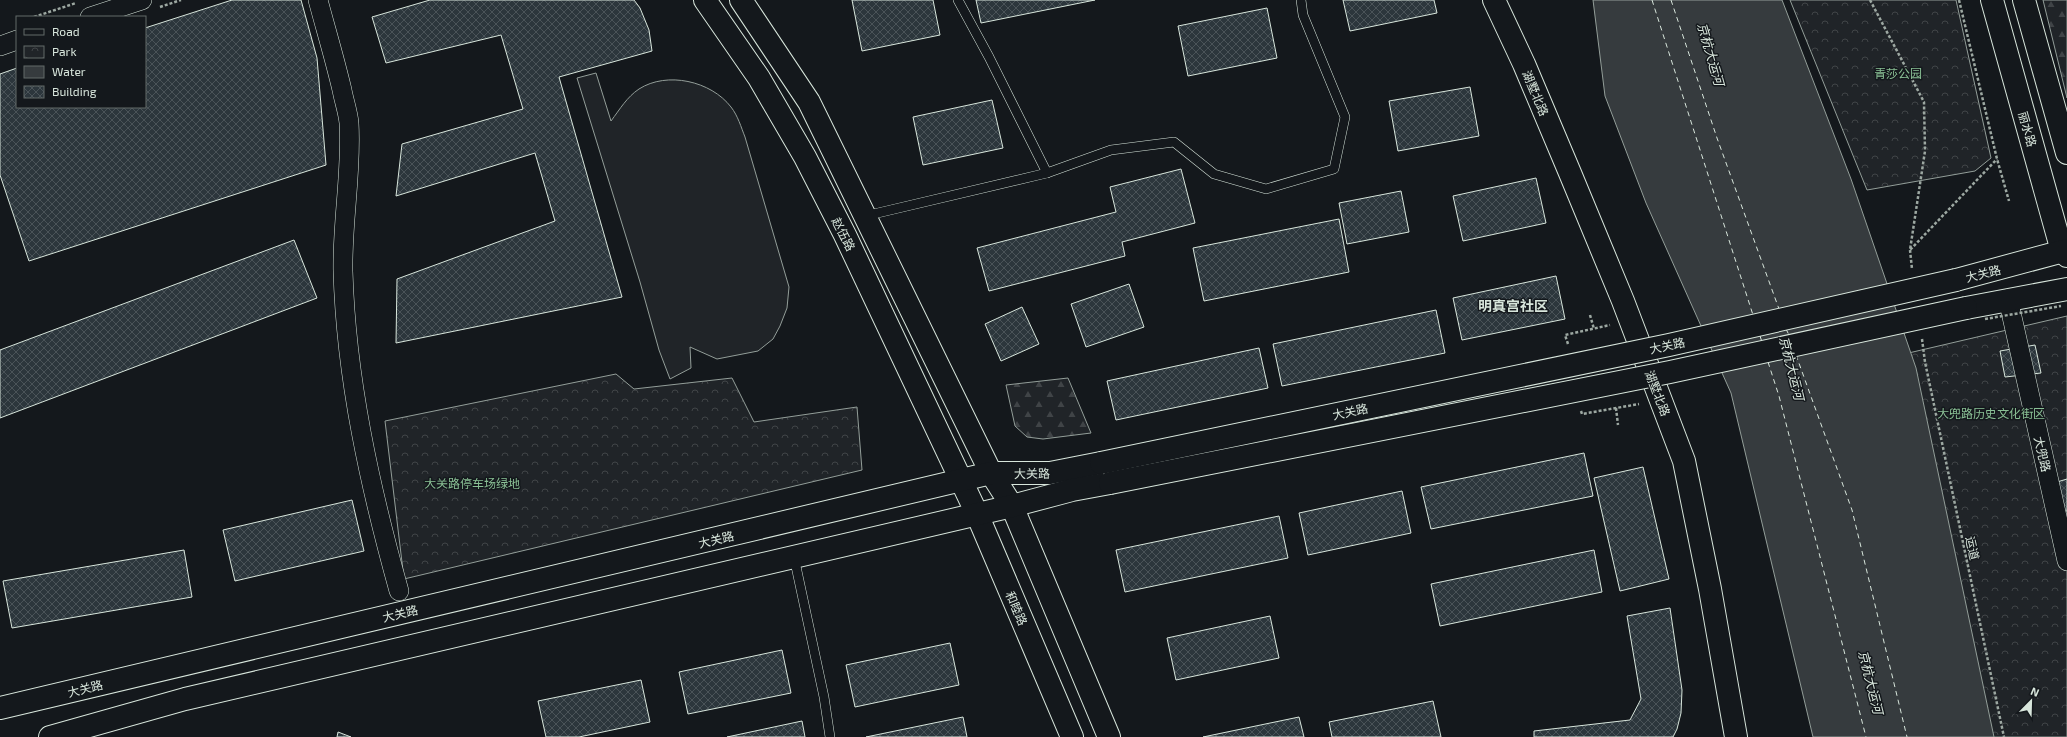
<svg xmlns="http://www.w3.org/2000/svg" width="2067" height="737" viewBox="0 0 2067 737" font-family="'Exo 2','Noto Sans SC',sans-serif">
<defs>
<pattern id="forest-firs" width="22" height="20" patternUnits="userSpaceOnUse"><rect width="22" height="20" fill="#202428"/><path d="M5 1l3.5 6h-7zM16 11l3.5 6h-7z" fill="#404447"/></pattern>
<pattern id="park-crowns" width="20" height="18" patternUnits="userSpaceOnUse"><rect width="20" height="18" fill="#202428"/><path d="M2 6a3 3 0 1 1 6 0M12 15a3 3 0 1 1 6 0" fill="none" stroke="#404447"/></pattern>
<pattern id="building-cross-hatch" width="8" height="8" patternUnits="userSpaceOnUse"><rect width="8" height="8" fill="#2c363c"/><path d="M0 0l8 8M0 8l8-8" fill="none" stroke="#4a5358"/></pattern>
</defs>
<rect width="100%" height="100%" fill="#14181c"/>
<g fill="url(#forest-firs)" stroke="#939e99">
<path d="M 2043,0 L 2067,0 L 2067,98 Z"/>
<path d="M 1068,378 L 1091,433 L 1043,439 L 1027,437 L 1015,426 L 1006,385 Z"/>
</g>
<g fill="url(#park-crowns)" stroke="#939e99">
<path d="M 1790,0 L 1956,0 L 1991,158 L 1975,171 L 1867,190 Z"/>
<path d="M 2067,316 L 2067,737 L 1983,737 L 1900,355 Z"/>
<path d="M 616,374 L 634,389 L 732,378 L 754,422 L 857,407 L 862,470 L 404,579 L 385,421 Z"/>
</g>
<path fill="#202428" stroke="#939e99" d="M 596,73 L 611,121 C 620,109 627,97 639,89 C 667,71 711,81 731,107 C 738,116 741,127 745,137 L 789,287 L 787,308 L 780,326 L 773,339 L 758,351 L 717,359 L 690,347 L 691,368 L 670,379 L 659,350 L 640,282 L 577,78 Z"/>
<path fill="#363b3e" stroke="#939e99" d="M 1593,0 L 1782,0 L 1851,179 L 1916,368 L 1994,737 L 1813,737 L 1731,393 L 1646,203 L 1605,96 Z"/>
<g fill="none" stroke-linecap="round" stroke-linejoin="round">
<g stroke="#d8e6dc" stroke-width="1" stroke-dasharray="5 4" stroke-linecap="butt">
<path d="M 1652,0 L 1753,315"/>
<path d="M 1671,0 L 1717,138 L 1779,309"/>
<path d="M 1786,329 L 1789,335"/>
<path d="M 1760,336 L 1762,342"/>
<path d="M 1796,355 L 1852,510 L 1907,737"/>
<path d="M 1768,362 L 1779,396 L 1866,737"/>
</g>
</g>
<g fill="url(#building-cross-hatch)" stroke="#d8e6dc">
<path d="M 232,0 L 301,0 L 317,58 L 326,165 L 29,261 L 0,175 L 0,74 L 17,68 L 17,107 L 145,107 L 145,28 Z"/>
<path d="M 430,0 L 634,0 L 640,8 L 649,30 L 652,51 L 559,77 L 622,297 L 396,343 L 397,279 L 555,221 L 535,153 L 396,196 L 402,144 L 523,109 L 501,35 L 386,63 L 372,17 Z"/>
<path d="M 852,0 L 933,0 L 940,35 L 862,51 Z"/>
<path d="M 976,0 L 1095,0 L 981,23 Z"/>
<path d="M 1343,0 L 1434,0 L 1437,13 L 1350,31 Z"/>
<path d="M 1267,8 L 1277,58 L 1188,76 L 1178,26 Z"/>
<path d="M 1470,87 L 1479,136 L 1398,151 L 1389,101 Z"/>
<path d="M 992,100 L 1003,148 L 923,165 L 913,117 Z"/>
<path d="M 1181,169 L 1195,223 L 1122,242 L 1125,256 L 989,291 L 977,248 L 1116,212 L 1110,187 Z"/>
<path d="M 1536,178 L 1546,223 L 1463,241 L 1453,196 Z"/>
<path d="M 1401,191 L 1409,232 L 1347,244 L 1339,203 Z"/>
<path d="M 1339,219 L 1349,272 L 1204,301 L 1193,248 Z"/>
<path d="M 294,240 L 317,298 L 0,418 L 0,350 Z"/>
<path d="M 1556,276 L 1565,319 L 1462,340 L 1453,298 Z"/>
<path d="M 1129,284 L 1144,327 L 1086,347 L 1071,304 Z"/>
<path d="M 1022,307 L 1039,344 L 1001,361 L 985,324 Z"/>
<path d="M 1436,310 L 1445,353 L 1282,386 L 1273,344 Z"/>
<path d="M 2035,345 L 2041,373 L 2005,377 L 2000,351 Z"/>
<path d="M 1259,348 L 1268,388 L 1116,420 L 1107,381 Z"/>
<path d="M 1584,453 L 1593,496 L 1431,529 L 1421,487 Z"/>
<path d="M 1643,467 L 1669,579 L 1620,591 L 1594,478 Z"/>
<path d="M 2067,479 L 2067,511 L 2063,511 L 2057,482 Z"/>
<path d="M 1402,491 L 1411,533 L 1308,555 L 1299,513 Z"/>
<path d="M 352,500 L 364,551 L 235,581 L 223,530 Z"/>
<path d="M 1279,516 L 1288,558 L 1125,592 L 1116,550 Z"/>
<path d="M 184,550 L 192,597 L 12,628 L 3,581 Z"/>
<path d="M 1594,550 L 1602,592 L 1440,626 L 1431,584 Z"/>
<path d="M 1670,608 L 1682,690 L 1681,713 L 1677,729 L 1673,737 L 1534,737 L 1534,731 L 1630,720 L 1641,699 L 1627,616 Z"/>
<path d="M 1270,616 L 1279,658 L 1176,680 L 1167,638 Z"/>
<path d="M 950,643 L 959,685 L 855,707 L 846,665 Z"/>
<path d="M 782,650 L 791,693 L 688,714 L 679,672 Z"/>
<path d="M 641,680 L 650,722 L 579,737 L 546,737 L 538,701 Z"/>
<path d="M 1433,701 L 1441,737 L 1332,737 L 1329,722 Z"/>
<path d="M 963,717 L 967,737 L 866,737 Z"/>
<path d="M 1299,717 L 1304,737 L 1203,737 Z"/>
<path d="M 802,721 L 805,737 L 727,737 Z"/>
<path d="M 338,732 L 351,737 L 337,737 Z"/>
</g>
<g fill="none" stroke-linecap="round" stroke-linejoin="round">
<g stroke="#d8e6dc" stroke-width="10">
<g id="lane">
<path d="M 958,0 L 989,57 L 1047,173"/>
<path d="M 865,216 L 1047,173 L 1111,150 L 1174,142 L 1214,174 L 1266,189 L 1334,169 L 1345,117 L 1303,15 L 1301,0"/>
<path d="M 794,557 L 824,697 L 830,737"/>
</g>
</g>
<g stroke="#d8e6dc" stroke-width="20">
<g id="street">
<path d="M 318,0 C 326,30 335,60 342,90 C 344,101 348,112 349,123 C 352,172 342,221 343,271 C 346,379 370,487 399,591"/>
<path d="M 90,17 L 142,0"/>
<path d="M 0,46 L 17,40"/>
<path d="M 2008,299 L 2067,561"/>
</g>
</g>
<g stroke="#d8e6dc" stroke-width="24">
<g id="secondary">
<path d="M 705,0 L 759,78 L 805,157 L 845,235 L 977,514 L 1072,737"/>
<path d="M 741,0 L 809,102 L 991,473 L 1012,506 L 1109,737"/>
<path d="M 1494,0 L 1524,64 L 1570,173 L 1623,301 L 1684,461 L 1710,589 L 1736,737"/>
<path d="M 1992,0 L 2062,251 L 2067,256"/>
<path d="M 2024,0 L 2067,153"/>
</g>
</g>
<g stroke="#d8e6dc" stroke-width="24">
<g id="primary">
<path d="M 1956,280 L 2067,250"/>
<path d="M 1966,308 L 2067,289"/>
<path d="M 0,708 L 991,473 L 1050,473 L 1101,463"/>
<path d="M 50,737 L 185,699 L 1012,506 L 1072,490 L 1110,483"/>
</g>
</g>
<g stroke="#9da8a2" stroke-width="2.5" stroke-dasharray="3 2" stroke-linecap="butt">
<path d="M 1870,0 L 1924,102 L 1925,151 L 1910,250 L 1997,159"/>
<path d="M 1959,0 L 1997,159 L 2009,201"/>
<path d="M 160,7 L 181,0"/>
<path d="M 34,17 L 76,3"/>
<path d="M 1910,250 L 1912,269"/>
<path d="M 1590,315 L 1594,329"/>
<path d="M 1922,339 L 1925,362 L 2004,737"/>
<path d="M 1568,344 L 1565,335 L 1610,325"/>
<path d="M 1616,408 L 1618,425"/>
<path d="M 1581,411 L 1582,414 L 1639,404"/>
</g>
<use href="#lane" stroke="#14181c" stroke-width="9"/>
<use href="#street" stroke="#14181c" stroke-width="19"/>
<use href="#secondary" stroke="#14181c" stroke-width="22"/>
<use href="#primary" stroke="#14181c" stroke-width="22"/>
<g stroke="#d8e6dc" stroke-width="24" stroke-linecap="butt">
<g id="primary-bridge">
<path d="M 1101,463 L 1669,345 L 1956,280"/>
<path d="M 1110,483 L 1670,372 L 1966,308"/>
</g>
</g>
<path stroke="#9da8a2" stroke-width="2.5" stroke-dasharray="3 2" stroke-linecap="butt" d="M 1985,319 L 2061,306"/>
<use href="#primary-bridge" stroke="#14181c" stroke-width="22"/>
</g>
<g text-anchor="middle" dominant-baseline="central" stroke-width="3" stroke-linejoin="round" paint-order="stroke">
<g font-size="12" fill="#8ac095" stroke="#14181c">
<text x="1898" y="73">青莎公园</text>
<text x="1991" y="413">大兜路历史文化街区</text>
<text x="472" y="483">大关路停车场绿地</text>
</g>
<g font-size="12" fill="#d8e6dc" stroke="#14181c">
<text transform="translate(1536 93) rotate(67)">湖墅北路</text>
<text transform="translate(2028 129) rotate(74)">丽水路</text>
<text transform="translate(844 234) rotate(63)">赵伍路</text>
<text transform="translate(1983 273) rotate(-14)">大关路</text>
<text transform="translate(1667 345) rotate(-12)">大关路</text>
<text transform="translate(1658 393) rotate(69)">湖墅北路</text>
<text transform="translate(1350 411) rotate(-12)">大关路</text>
<text transform="translate(2043 454) rotate(77)">大兜路</text>
<text transform="translate(1032 473) rotate(-1)">大关路</text>
<text transform="translate(716 539) rotate(-13)">大关路</text>
<text transform="translate(1973 548) rotate(78)">运道</text>
<text transform="translate(1017 608) rotate(67)">和睦路</text>
<text transform="translate(400 613) rotate(-13)">大关路</text>
<text transform="translate(85 688) rotate(-14)">大关路</text>
</g>
<g font-size="13" font-style="italic" fill="#d8e6dc" stroke="#14181c">
<text transform="translate(1711 54) rotate(74)">京杭大运河</text>
<text transform="translate(1792 368) rotate(76)">京杭大运河</text>
<text transform="translate(1871 682) rotate(76)">京杭大运河</text>
</g>
<g font-size="14" font-weight="bold" fill="#d8e6dc" stroke="#14181c">
<text x="1513" y="305">明真宫社区</text>
</g>
</g>
<rect x="16" y="16" width="130" height="92" fill="#14181c" stroke="#626a69"/>
<rect x="24" y="29" width="20" height="6" fill="#14181c" stroke="#626a69"/>
<text x="52" y="36" font-size="12" fill="#d8e6dc">Road</text>
<rect x="24" y="46" width="20" height="12" fill="url(#park-crowns)" stroke="#626a69"/>
<text x="52" y="56" font-size="12" fill="#d8e6dc">Park</text>
<rect x="24" y="66" width="20" height="12" fill="#363b3e" stroke="#626a69"/>
<text x="52" y="76" font-size="12" fill="#d8e6dc">Water</text>
<rect x="24" y="86" width="20" height="12" fill="url(#building-cross-hatch)" stroke="#626a69"/>
<text x="52" y="96" font-size="12" fill="#d8e6dc">Building</text>
<g transform="translate(2031 701) rotate(23)" stroke="#14181c" stroke-width="3" paint-order="stroke">
<path d="M0-3L7 15L0 10L-7 15Z" fill="#d8e6dc"/>
<text y="-6" font-size="11" font-weight="bold" text-anchor="middle" fill="#d8e6dc">N</text>
</g>
</svg>
